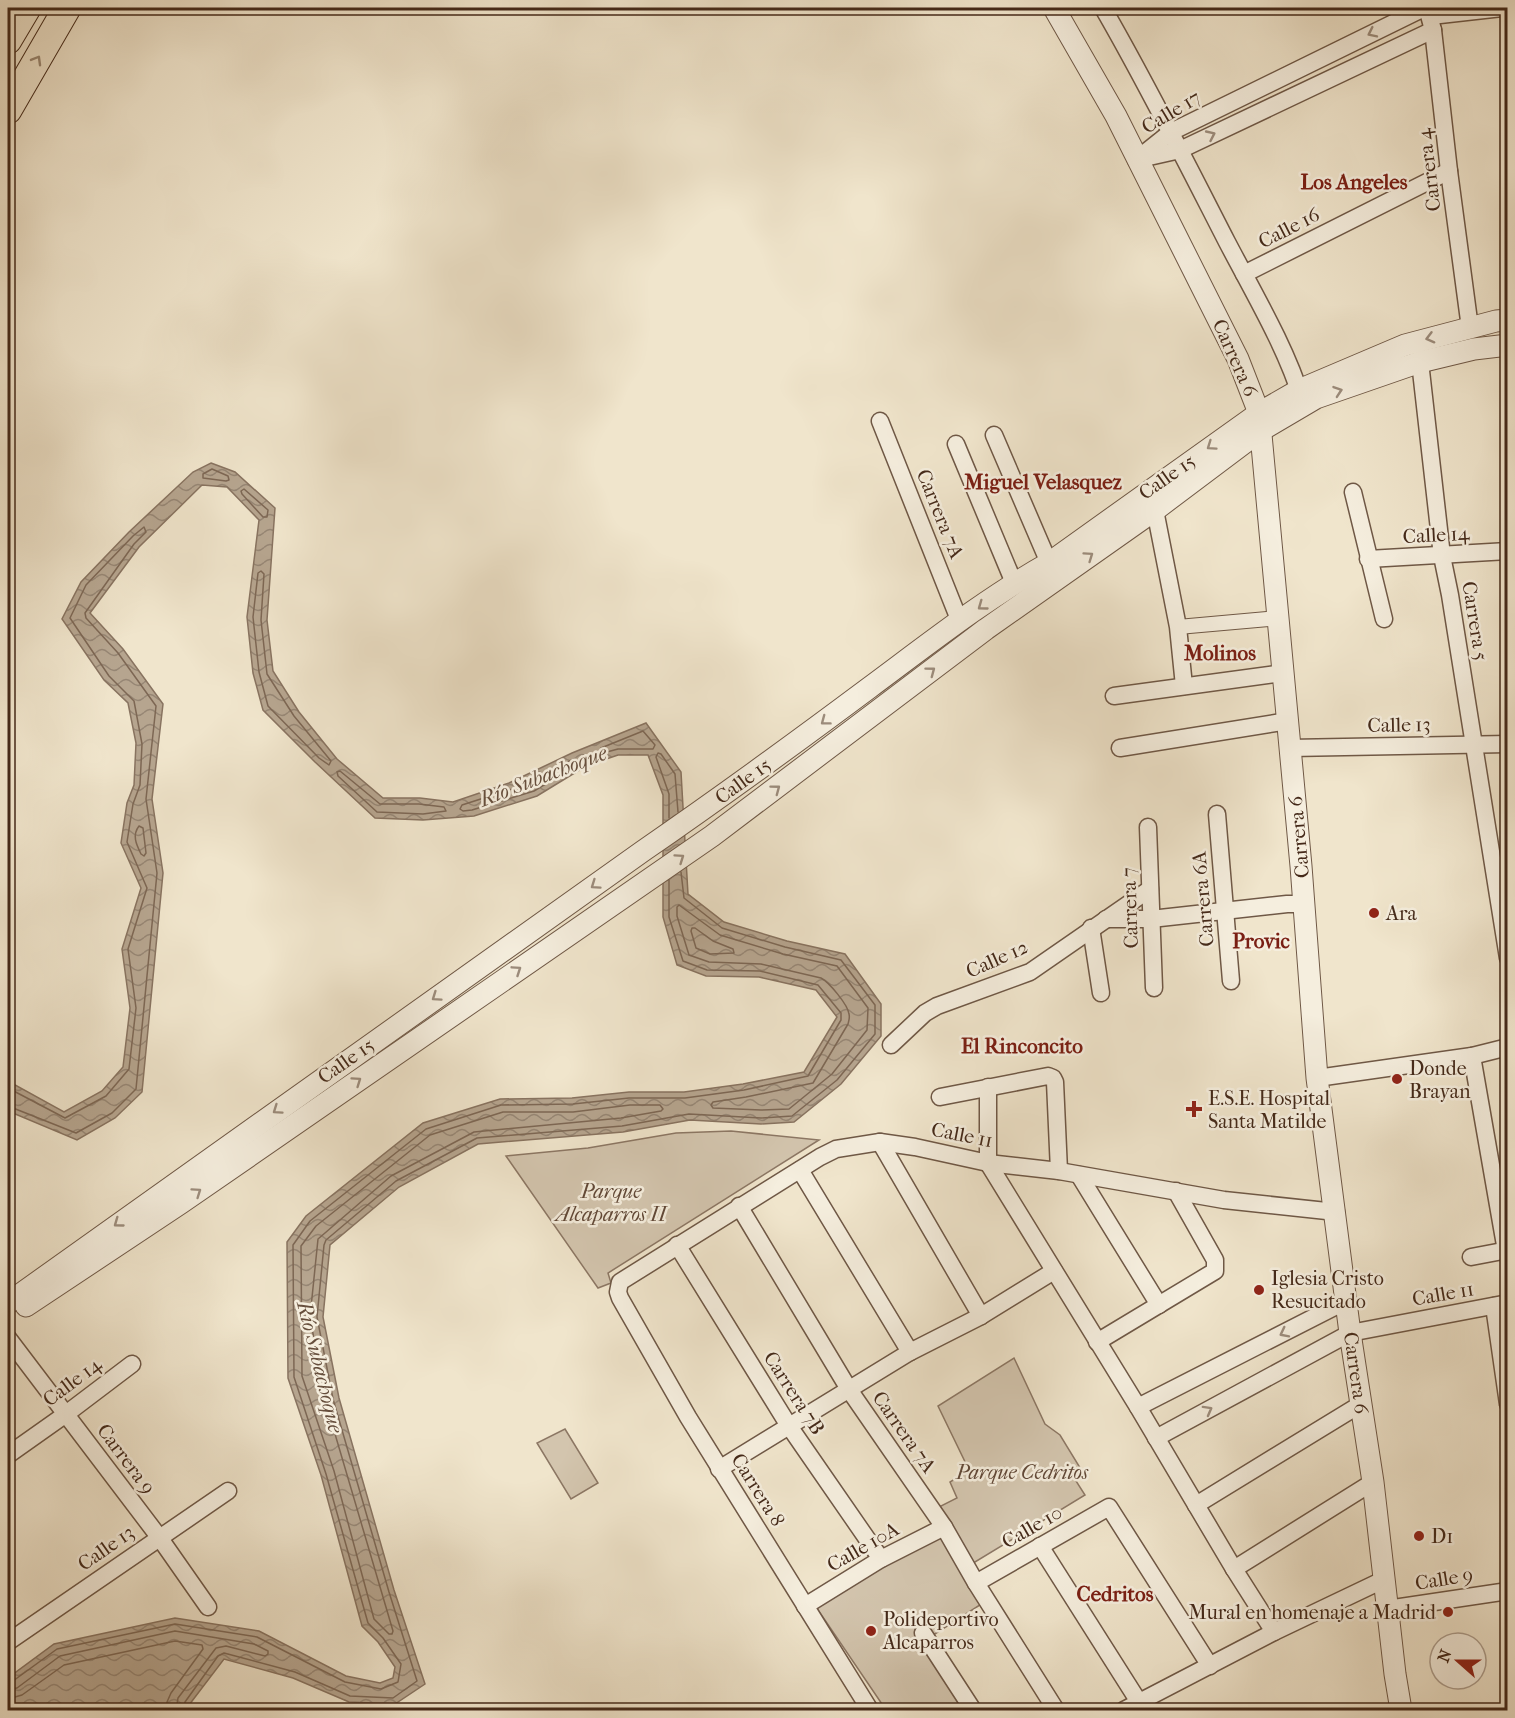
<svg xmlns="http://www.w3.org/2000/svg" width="1515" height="1718" viewBox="0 0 1515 1718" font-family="'IM FELL French Canon',serif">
<defs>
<pattern id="water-waves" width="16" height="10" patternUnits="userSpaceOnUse" patternTransform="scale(1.5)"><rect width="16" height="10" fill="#b6a58f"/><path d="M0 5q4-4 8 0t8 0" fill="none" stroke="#968674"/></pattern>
</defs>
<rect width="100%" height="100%" fill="#f0e5cc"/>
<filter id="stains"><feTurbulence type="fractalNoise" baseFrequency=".00333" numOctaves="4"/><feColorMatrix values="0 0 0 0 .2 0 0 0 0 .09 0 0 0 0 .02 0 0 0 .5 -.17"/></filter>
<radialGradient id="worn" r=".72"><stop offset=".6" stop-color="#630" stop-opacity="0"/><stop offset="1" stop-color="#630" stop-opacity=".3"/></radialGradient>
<g fill="#d3c5ae" stroke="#8c7764" stroke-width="1.5">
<path d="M 731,1131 L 819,1140 L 608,1273 L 611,1283 L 598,1288 L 506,1156 L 588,1148 L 676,1133 Z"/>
<path d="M 1014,1358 L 1045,1424 L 1060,1435 L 1082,1471 L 1076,1481 L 1085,1495 L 975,1562 L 967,1563 L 935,1509 L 957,1498 L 950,1482 L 969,1470 L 938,1406 Z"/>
<path d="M 565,1429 L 598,1483 L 571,1499 L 537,1443 Z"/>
<path d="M 942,1531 L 983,1603 L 927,1639 L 970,1710 L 886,1710 L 814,1604 Z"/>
</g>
<path fill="url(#water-waves)" stroke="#887360" stroke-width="1.5" d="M 211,463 L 235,472 L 275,508 L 267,620 L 273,671 L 299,712 L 337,759 L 383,798 L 420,798 L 453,802 L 509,783 L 572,753 L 646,723 L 681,772 L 688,894 L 724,922 L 787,941 L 845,954 L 881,1004 L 881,1036 L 841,1084 L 794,1122 L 761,1124 L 690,1120 L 623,1132 L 478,1144 L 399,1187 L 330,1245 L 323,1317 L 339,1398 L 394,1590 L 425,1684 L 395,1704 L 349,1702 L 293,1678 L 224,1659 L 189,1705 L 189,1710 L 8,1710 L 8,1678 L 54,1644 L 175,1618 L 259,1631 L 346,1676 L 380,1683 L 393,1678 L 395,1667 L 378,1642 L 362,1626 L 321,1475 L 288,1378 L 287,1242 L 306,1216 L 423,1123 L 500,1099 L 572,1098 L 629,1092 L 684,1092 L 743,1084 L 804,1072 L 837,1017 L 816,990 L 759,977 L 706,976 L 677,965 L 663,917 L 663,795 L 648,755 L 618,755 L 586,766 L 537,796 L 474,816 L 423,820 L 375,818 L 315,762 L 263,710 L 253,673 L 247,617 L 259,520 L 227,487 L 202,485 L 139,547 L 90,613 L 123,649 L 163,704 L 152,799 L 163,873 L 142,1092 L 115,1118 L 77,1140 L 8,1111 L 8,1081 L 64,1112 L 102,1091 L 123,1067 L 130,1008 L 122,949 L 141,888 L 121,843 L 127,803 L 134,785 L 136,743 L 128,703 L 104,680 L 62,619 L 81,582 L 129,532 L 193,472 Z"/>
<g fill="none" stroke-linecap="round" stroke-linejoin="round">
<g stroke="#7d6754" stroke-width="1.5">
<path d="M 212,469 L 228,476 L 229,480 L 226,481 L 203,478 L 203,474 Z"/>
<path d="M 244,489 L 268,510 L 267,517 L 263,517 L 242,494 L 241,491 Z"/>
<path d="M 261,571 L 264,574 L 261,620 L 267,674 L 294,716 L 331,761 L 329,765 L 319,758 L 268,706 L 259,672 L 253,617 L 258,573 Z"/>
<path d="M 643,731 L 655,745 L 653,749 L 618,749 L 603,753 L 600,752 L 601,748 Z"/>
<path d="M 574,759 L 578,761 L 577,765 L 534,791 L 472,810 L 463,811 L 460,809 L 462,805 L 512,789 Z"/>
<path d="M 340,771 L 380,804 L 419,804 L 444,807 L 446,811 L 423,814 L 377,812 L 338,776 L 337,772 Z"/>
<path d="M 669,818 L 669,794 L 656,757 L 658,753 L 661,754 L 675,774 L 678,812"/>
<path d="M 139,826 L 143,828 L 146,853 L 144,856 L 141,854 C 136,844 132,835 139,826 Z"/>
<path d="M 679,905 L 720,935 L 783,954 L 837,966 L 868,1008 L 867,1030 L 832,1074 L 789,1109 L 761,1110 L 713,1108 L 711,1105 L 713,1102 L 746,1097 L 813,1083 L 848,1024 C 849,1020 850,1018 849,1014 C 848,1005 829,982 821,978 L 761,964 L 709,962 L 689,955 L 677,916 L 677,907 Z"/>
<path d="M 692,928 L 695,928 L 713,941 L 733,949 L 734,953 L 710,954 L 696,948 L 691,931 Z"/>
<path d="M 8,1088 L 65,1118 L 106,1096 L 129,1069 L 136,1008 L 128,949 L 147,888 L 127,842 L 133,804 L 140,785 L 142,744 L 134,701 L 109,676 L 70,618 L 86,585 L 133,536 L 144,527 L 146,532 L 134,544 L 85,613 L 86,618 L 118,653 L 156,706 L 146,799 L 157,873 L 136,1089 L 112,1113 L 76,1133 L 8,1106"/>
<path d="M 630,1105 L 660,1105 L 663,1109 L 661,1111 L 621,1118 L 474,1132 L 391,1176 L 318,1239 L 310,1317 L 325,1400 L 393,1631 L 392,1634 L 389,1634 L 374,1619 L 334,1471 L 302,1376 L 301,1246 L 316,1226 L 430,1135 L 503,1112 L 573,1112 Z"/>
<path d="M 8,1682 L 13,1681 L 57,1649 L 175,1624 L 257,1637 L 345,1682 L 381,1689 L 398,1682 L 401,1664 L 383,1638 L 368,1623 L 326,1474 L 294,1377 L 293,1245 L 310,1221 L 426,1129 L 501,1105 L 573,1104 L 629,1098 L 685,1098 L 744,1090 L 808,1076 L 841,1020 L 841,1013 L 818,985 L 760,971 L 707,970 L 683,961 L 669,917 L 669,880"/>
<path d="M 8,1690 L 17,1688 L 60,1656 L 175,1631 L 254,1644 L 268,1651 L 268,1654 L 265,1656 L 226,1646 L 216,1648 L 178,1698 L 176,1710"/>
<path d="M 8,1699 L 22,1695 L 64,1665 L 175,1641 L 202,1645 L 203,1649 L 171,1693 L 167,1702 L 167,1710"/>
<path d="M 183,1710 L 185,1702 L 218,1656 L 224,1653 L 295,1672 L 350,1696 L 393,1698 L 417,1681 L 389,1592 L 333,1399 L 317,1317 L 324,1245 L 326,1240 L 396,1181 L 477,1138 L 622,1126 L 689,1114 L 761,1118 L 792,1116 L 837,1080 L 875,1034 L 875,1005 L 841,960 L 785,947 L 722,928 L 684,898 L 681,872"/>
</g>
<g stroke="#6f5846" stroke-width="16">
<path id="pedestrian" d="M 1178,627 L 1279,618"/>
</g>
<g stroke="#6f5846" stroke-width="19">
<g id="minor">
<path d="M 1103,8 C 1147,84 1187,164 1227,242 C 1252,290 1287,349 1302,400"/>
<path d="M 1427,8 L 1433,30 L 1449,171 L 1470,328"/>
<path d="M 1431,16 L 1502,8"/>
<path d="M 1140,159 L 1180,150 L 1433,30"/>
<path d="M 1136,160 L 1171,132 L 1424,8"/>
<path d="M 1244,274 L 1449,171"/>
<path d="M 1420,362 L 1442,556 L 1450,595 L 1508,958"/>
<path d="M 880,421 L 960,622"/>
<path d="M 994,435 L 1049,563"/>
<path d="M 956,444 L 1014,583"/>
<path d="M 1353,492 L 1384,619"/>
<path d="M 1155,510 L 1178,627 L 1184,686"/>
<path d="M 1368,559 L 1508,551"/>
<path d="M 1114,696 L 1283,673"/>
<path d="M 1120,748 L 1288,721"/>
<path d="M 1290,748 L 1508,744"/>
<path d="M 1217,814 L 1231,981"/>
<path d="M 1148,827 L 1154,988"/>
<path d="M 1106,919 L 1151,919 L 1287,904 L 1305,904"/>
<path d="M 1091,928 L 1101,993"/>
<path d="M 891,1045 L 925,1013 L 937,1006 L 1030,972 L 1150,889"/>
<path d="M 1472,1056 L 1506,1251"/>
<path d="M 1317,1078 L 1472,1056 L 1508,1047"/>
<path d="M 988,1087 L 988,1163 L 1138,1407 L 1234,1569 L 1274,1632"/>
<path d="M 940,1097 L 1048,1076 L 1053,1078 L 1055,1082 L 1059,1171"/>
<path d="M 880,1142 L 981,1316"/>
<path d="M 800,1170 L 910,1352"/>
<path d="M 1079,1175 L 1159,1305"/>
<path d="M 739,1206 L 850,1391 L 944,1527 L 976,1583 L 1056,1710"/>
<path d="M 677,1245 L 789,1426 L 881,1559"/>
<path d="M 1471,1257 L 1508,1250"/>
<path d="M 1494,1306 L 1508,1404"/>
<path d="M 8,1338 L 159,1537 L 208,1607"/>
<path d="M 1097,1342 L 1215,1271 L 1215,1260 L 1176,1191"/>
<path d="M 1138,1407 L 1346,1301"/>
<path d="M 1156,1438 L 1350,1333 L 1508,1303"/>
<path d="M 8,1455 L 66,1414 L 132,1364"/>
<path d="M 719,1469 L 910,1352 L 981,1316 L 1054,1271"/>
<path d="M 1196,1505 L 1361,1404"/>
<path d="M 1040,1546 L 1144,1710"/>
<path d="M 1234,1569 L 1373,1482"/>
<path d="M 976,1583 L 1109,1507 L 1210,1666"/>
<path d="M 805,1606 L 881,1559 L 944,1527"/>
<path d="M 1387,1609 L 1508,1591"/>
<path d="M 923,1633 L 973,1710"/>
<path d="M 8,1642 L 228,1491"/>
<path d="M 870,1710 L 688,1417 L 620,1298 L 618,1292 L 620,1282 L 820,1157 L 836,1149 L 880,1142 L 915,1147 L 988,1163 L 1059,1171 L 1224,1200 L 1336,1212"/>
<path d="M 1124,1710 L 1274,1632 L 1383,1580"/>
</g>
</g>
<g stroke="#6f5846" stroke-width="23">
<g id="tertiary">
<path d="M 1054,8 L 1116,116 L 1238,359 L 1259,413 L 1301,866 L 1317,1078 L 1350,1333 L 1373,1482 L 1395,1674 L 1401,1710"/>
<path d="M 8,1303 L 643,851 C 720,798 794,744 869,688 C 927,645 985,599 1049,563 L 1259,413 L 1299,390 L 1405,345 L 1496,321 L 1508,320"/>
<path d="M 26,1306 L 181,1203 L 712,836 L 986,629 L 1155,510 L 1260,431 L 1316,398 L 1420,362 L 1474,349 L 1508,345"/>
</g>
</g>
<g stroke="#442919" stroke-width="29">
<g id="primary">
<path d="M 8,40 L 27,8"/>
<path d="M 8,110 L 67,8"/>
</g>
</g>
<use href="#pedestrian" stroke="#f5eede" stroke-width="14"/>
<use href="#minor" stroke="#f5eede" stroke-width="16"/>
<use href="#tertiary" stroke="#f5eede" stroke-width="21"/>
<use href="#primary" stroke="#f0e5cc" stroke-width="27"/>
</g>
<defs><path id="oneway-chevron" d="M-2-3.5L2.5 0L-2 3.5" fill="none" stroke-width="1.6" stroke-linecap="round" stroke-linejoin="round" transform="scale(1.5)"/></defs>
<g stroke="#9c8c7c">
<use href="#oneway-chevron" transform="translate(1372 33) rotate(154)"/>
<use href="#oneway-chevron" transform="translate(1211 135) rotate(-25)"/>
<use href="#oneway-chevron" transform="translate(1430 338) rotate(165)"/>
<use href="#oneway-chevron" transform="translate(1338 391) rotate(-19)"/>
<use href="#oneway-chevron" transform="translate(1211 446) rotate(145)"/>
<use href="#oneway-chevron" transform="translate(1089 556) rotate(-35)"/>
<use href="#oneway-chevron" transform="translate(982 606) rotate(144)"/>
<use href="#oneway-chevron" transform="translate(931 671) rotate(-37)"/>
<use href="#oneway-chevron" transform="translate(825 721) rotate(143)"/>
<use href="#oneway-chevron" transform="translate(776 789) rotate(-37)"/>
<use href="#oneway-chevron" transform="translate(680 858) rotate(-35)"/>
<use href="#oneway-chevron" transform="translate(595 885) rotate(145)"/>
<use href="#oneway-chevron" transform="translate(517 970) rotate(-34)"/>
<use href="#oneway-chevron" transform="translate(436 997) rotate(145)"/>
<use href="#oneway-chevron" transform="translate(357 1081) rotate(-35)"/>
<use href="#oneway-chevron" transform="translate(277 1110) rotate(145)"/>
<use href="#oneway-chevron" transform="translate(197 1192) rotate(-35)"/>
<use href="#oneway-chevron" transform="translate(118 1223) rotate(144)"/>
<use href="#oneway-chevron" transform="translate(1284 1333) rotate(153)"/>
<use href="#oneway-chevron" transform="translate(1208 1410) rotate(-29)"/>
</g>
<use stroke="#9a8772" href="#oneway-chevron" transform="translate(37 60) rotate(-60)"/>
<g fill="#8f2418" stroke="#f5eede" stroke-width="2">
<circle cx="1374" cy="913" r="6"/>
<circle cx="1397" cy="1079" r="6"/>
<path d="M1191 1100h6v6h6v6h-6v6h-6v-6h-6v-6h6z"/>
<circle cx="1259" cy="1290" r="6"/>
<circle cx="1419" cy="1536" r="6"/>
<circle cx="1448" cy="1612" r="6"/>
<circle cx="871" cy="1631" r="6"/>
</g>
<g text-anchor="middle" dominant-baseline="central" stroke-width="5" stroke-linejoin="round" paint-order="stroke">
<g font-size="20" fill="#442919" stroke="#f5eede">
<text transform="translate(1171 112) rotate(-31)">Calle 17</text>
<text transform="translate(1429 170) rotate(-97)">Carrera 4</text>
<text transform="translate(1289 228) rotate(-27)">Calle 16</text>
<text transform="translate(1235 358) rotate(66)">Carrera 6</text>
<text transform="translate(1167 477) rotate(-35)">Calle 15</text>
<text transform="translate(940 514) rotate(68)">Carrera 7A</text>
<text transform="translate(1436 535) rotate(-3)">Calle 14</text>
<text transform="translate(1475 621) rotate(81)">Carrera 5</text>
<text transform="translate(1399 725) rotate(-1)">Calle 13</text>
<text transform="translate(743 781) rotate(-36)">Calle 15</text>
<text transform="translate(1299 837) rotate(-95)">Carrera 6</text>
<text transform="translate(1203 899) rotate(-95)">Carrera 6A</text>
<text transform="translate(1130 908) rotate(-92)">Carrera 7</text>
<text transform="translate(997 959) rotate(-24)">Calle 12</text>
<text transform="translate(346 1061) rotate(-35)">Calle 15</text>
<text transform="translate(962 1135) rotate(11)">Calle 11</text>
<text transform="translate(1443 1294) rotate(-10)">Calle 11</text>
<text transform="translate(1356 1373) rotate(82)">Carrera 6</text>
<text transform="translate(72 1382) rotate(-37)">Calle 14</text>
<text transform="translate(794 1393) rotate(57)">Carrera 7B</text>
<text transform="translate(904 1432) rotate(55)">Carrera 7A</text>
<text transform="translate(126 1459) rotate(53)">Carrera 9</text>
<text transform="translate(758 1490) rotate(58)">Carrera 8</text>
<text transform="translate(1032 1527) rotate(-30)">Calle 10</text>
<text transform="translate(863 1547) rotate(-30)">Calle 10A</text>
<text transform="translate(106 1548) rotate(-35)">Calle 13</text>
<text transform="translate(1444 1579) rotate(-9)">Calle 9</text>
</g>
<g font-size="20" fill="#442919" stroke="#f5eede" text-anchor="start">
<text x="1386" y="913">Ara</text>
<text x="1409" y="1068">Donde<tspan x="1409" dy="23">Brayan</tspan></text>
<text x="1208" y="1098">E.S.E. Hospital<tspan x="1208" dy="23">Santa Matilde</tspan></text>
<text x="1271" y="1278">Iglesia Cristo<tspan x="1271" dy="23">Resucitado</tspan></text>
<text x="1431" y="1536">D1</text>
<text x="1436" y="1612" text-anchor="end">Mural en homenaje a Madrid</text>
<text x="883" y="1619">Polideportivo<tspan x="883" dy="23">Alcaparros</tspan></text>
</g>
<g font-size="20" font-style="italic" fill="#614837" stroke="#f5eede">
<text x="611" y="1191">Parque<tspan x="611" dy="23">Alcaparros II</tspan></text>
<text x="1022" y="1472">Parque Cedritos</text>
</g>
<g font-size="21" font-weight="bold" fill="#7a1f14" stroke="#f5eede">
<text x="1354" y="182">Los Angeles</text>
<text x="1043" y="482">Miguel Velasquez</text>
<text x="1220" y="653">Molinos</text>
<text x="1261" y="941">Provic</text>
<text x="1022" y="1046">El Rinconcito</text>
<text x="1115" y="1594">Cedritos</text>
</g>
<g font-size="21" font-style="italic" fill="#664e3c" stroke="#f5eede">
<text transform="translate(543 776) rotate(-21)">Río Subachoque</text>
<text transform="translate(320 1367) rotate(76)">Río Subachoque</text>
</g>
</g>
<rect width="1515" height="1718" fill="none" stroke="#f0e5cc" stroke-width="30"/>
<rect x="9" y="9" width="1497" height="1700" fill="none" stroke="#442919" stroke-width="3"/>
<rect x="15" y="15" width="1485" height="1688" fill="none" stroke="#442919" stroke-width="1.5"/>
<g transform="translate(1458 1661) rotate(291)"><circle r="28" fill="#f5eede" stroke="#ae9f8f" stroke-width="1.5"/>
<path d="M0-4.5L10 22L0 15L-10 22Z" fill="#8f2418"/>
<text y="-9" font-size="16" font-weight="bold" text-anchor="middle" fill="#442919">N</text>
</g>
<rect width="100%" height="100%" filter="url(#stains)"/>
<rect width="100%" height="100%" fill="url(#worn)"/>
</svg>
